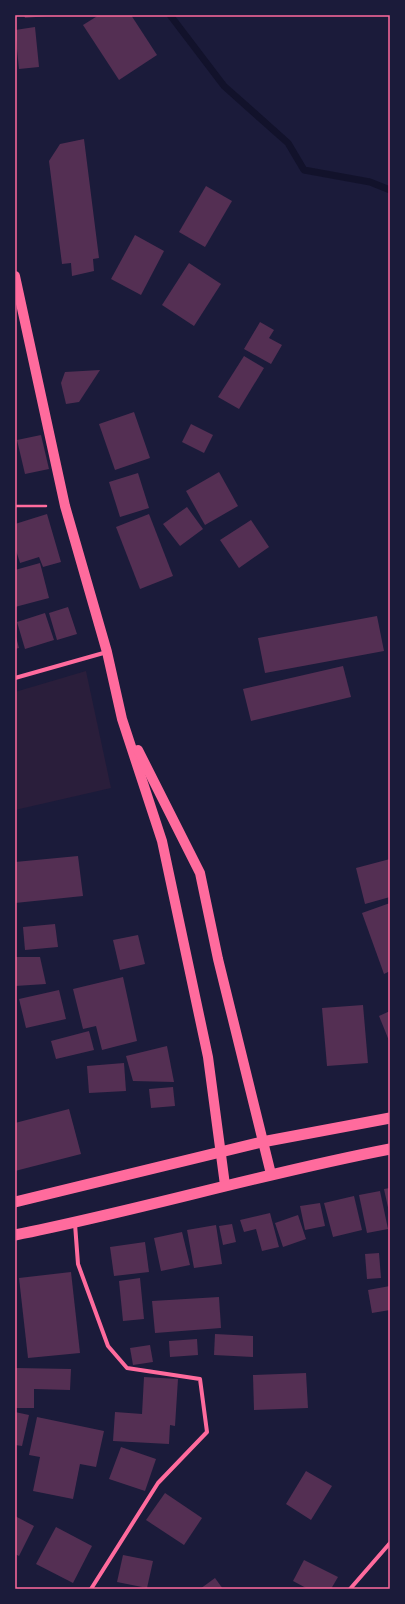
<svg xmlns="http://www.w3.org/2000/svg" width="405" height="1604" viewBox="0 0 405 1604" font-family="'Fira Sans Condensed',sans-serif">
<rect width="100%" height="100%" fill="#1b1b3a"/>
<path fill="#2a1e3b" d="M 86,671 L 111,788 L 15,810 L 15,692 Z"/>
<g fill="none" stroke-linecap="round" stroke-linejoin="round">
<path stroke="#12122b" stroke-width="7" d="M 170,15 L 224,86 L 288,143 L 304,170 L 370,182 L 390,190"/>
</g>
<g fill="#542f53">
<path d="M 24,15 L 47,15 L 47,16 L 25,18 Z"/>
<path d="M 99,15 L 131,15 L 157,55 L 119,80 L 83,25 Z"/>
<path d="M 35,27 L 39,67 L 19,69 L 15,30 Z"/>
<path d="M 84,139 L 99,258 L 93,259 L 94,271 L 72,276 L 71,263 L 62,264 L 49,161 L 60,144 Z"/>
<path d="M 206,186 L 232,201 L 205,247 L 179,232 Z"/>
<path d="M 135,235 L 164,251 L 141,295 L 111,279 Z"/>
<path d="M 189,263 L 221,284 L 194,326 L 162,305 Z"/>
<path d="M 260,322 L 274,330 L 269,338 L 282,345 L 271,364 L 244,349 Z"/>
<path d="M 244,356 L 264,368 L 239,409 L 218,397 Z"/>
<path d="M 100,370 L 79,402 L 66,404 L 61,383 L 65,372 Z"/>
<path d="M 134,412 L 150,458 L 115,470 L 99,424 Z"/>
<path d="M 191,424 L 213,435 L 204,453 L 182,442 Z"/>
<path d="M 41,435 L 49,469 L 25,474 L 17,440 Z"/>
<path d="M 219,472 L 238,506 L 205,525 L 186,491 Z"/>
<path d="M 138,473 L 149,508 L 120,517 L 109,482 Z"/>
<path d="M 187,507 L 203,529 L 180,546 L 163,524 Z"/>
<path d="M 47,514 L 61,562 L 43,567 L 39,557 L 20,563 L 15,547 L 15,524 Z"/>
<path d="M 149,514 L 173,576 L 140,589 L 116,527 Z"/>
<path d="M 251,520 L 269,547 L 239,568 L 220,540 Z"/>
<path d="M 40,563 L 49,598 L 15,607 L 15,570 Z"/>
<path d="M 68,607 L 77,634 L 57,640 L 49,613 Z"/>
<path d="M 45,613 L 54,640 L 25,649 L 17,622 Z"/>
<path d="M 377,616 L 384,651 L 265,673 L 258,638 Z"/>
<path d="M 15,633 L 19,648 L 15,649 Z"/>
<path d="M 343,666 L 351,697 L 251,721 L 243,689 Z"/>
<path d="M 78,856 L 83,896 L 15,903 L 15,862 Z"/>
<path d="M 390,859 L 390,897 L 365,904 L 356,868 Z"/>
<path d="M 390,903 L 390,971 L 384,974 L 362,913 Z"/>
<path d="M 55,924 L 58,947 L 25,950 L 23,927 Z"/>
<path d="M 138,935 L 145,964 L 120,970 L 113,940 Z"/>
<path d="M 15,957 L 40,957 L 46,984 L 15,986 Z"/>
<path d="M 123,977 L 137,1041 L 102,1050 L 96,1026 L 83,1029 L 73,989 Z"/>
<path d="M 59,990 L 66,1019 L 26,1028 L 19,999 Z"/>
<path d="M 363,1005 L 368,1063 L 327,1066 L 322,1008 Z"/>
<path d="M 390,1011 L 390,1043 L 379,1016 Z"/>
<path d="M 89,1031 L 94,1050 L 56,1059 L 51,1041 Z"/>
<path d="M 167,1046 L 174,1082 L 133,1081 L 126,1056 Z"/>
<path d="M 124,1063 L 126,1091 L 89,1093 L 87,1066 Z"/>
<path d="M 173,1087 L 175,1106 L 151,1108 L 149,1089 Z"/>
<path d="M 69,1109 L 81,1154 L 15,1171 L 15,1123 Z"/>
<path d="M 390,1188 L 390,1212 L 389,1212 L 384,1189 Z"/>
<path d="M 380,1191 L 388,1229 L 367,1233 L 359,1195 Z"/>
<path d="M 354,1196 L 362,1230 L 333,1237 L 324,1203 Z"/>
<path d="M 320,1203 L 325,1226 L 305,1230 L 300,1206 Z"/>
<path d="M 270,1213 L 279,1247 L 262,1251 L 256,1229 L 244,1232 L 240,1220 Z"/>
<path d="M 298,1215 L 306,1239 L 283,1247 L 275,1223 Z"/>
<path d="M 232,1224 L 236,1242 L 223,1245 L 219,1226 Z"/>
<path d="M 216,1225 L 222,1264 L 194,1268 L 187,1230 Z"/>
<path d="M 182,1232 L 190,1265 L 161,1271 L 154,1238 Z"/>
<path d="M 145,1242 L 149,1272 L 114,1276 L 110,1247 Z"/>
<path d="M 379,1253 L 381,1278 L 367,1279 L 365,1254 Z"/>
<path d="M 71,1272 L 80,1353 L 28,1358 L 19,1278 Z"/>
<path d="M 140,1278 L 144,1319 L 123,1321 L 119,1281 Z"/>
<path d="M 390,1286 L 390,1310 L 372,1313 L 368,1290 Z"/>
<path d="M 219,1297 L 221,1328 L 155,1333 L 152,1301 Z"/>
<path d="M 215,1334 L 253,1336 L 253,1357 L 214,1355 Z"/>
<path d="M 197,1339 L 198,1355 L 170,1357 L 169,1341 Z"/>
<path d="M 150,1345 L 153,1362 L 133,1365 L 130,1348 Z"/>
<path d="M 16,1368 L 71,1369 L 70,1390 L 34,1389 L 34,1408 L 15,1408 Z"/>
<path d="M 306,1373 L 308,1408 L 254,1410 L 253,1375 Z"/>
<path d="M 144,1377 L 178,1379 L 175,1426 L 170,1425 L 169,1444 L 113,1441 L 115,1412 L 142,1414 Z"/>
<path d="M 15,1412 L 29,1415 L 22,1446 L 15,1445 Z"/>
<path d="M 37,1417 L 104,1431 L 96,1467 L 80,1464 L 73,1499 L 33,1491 L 40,1457 L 29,1455 Z"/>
<path d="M 121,1447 L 156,1459 L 145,1491 L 109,1479 Z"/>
<path d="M 306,1471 L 332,1486 L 311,1520 L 286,1504 Z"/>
<path d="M 165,1493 L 202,1518 L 184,1545 L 146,1520 Z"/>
<path d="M 15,1516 L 34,1526 L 19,1556 L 15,1554 Z"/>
<path d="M 56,1527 L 92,1546 L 73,1583 L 36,1564 Z"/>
<path d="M 123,1555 L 153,1561 L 147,1588 L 117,1582 Z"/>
<path d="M 304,1560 L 338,1577 L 331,1589 L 308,1589 L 293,1581 Z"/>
<path d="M 215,1578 L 223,1589 L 200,1589 Z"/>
</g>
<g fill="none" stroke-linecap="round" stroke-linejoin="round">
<path stroke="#ff6b9d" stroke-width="2.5" d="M 15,506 L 46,506"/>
<g stroke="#ff6b9d" stroke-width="4">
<path d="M 15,678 L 107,652"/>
<path d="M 75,1224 L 78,1264 L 108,1346 L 127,1368 L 200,1379 L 207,1432 L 158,1483 L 91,1589"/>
<path d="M 350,1589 L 390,1543"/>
</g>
<g stroke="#ff6b9d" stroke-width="10">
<path d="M 15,276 L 65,506 L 107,652 L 122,719 L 162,841 L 208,1057 L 225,1185"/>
<path d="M 138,750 L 200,873 L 218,959 L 271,1174"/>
</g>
<g stroke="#ff6b9d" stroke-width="11">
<path d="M 15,1202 L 262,1142 L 390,1118"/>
<path d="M 15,1235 C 141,1210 264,1173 390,1149"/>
</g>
</g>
<rect width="405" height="1604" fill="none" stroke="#1b1b3a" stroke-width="32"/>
<rect x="16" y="16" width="373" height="1572" fill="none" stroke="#ff6b9d" stroke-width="1.5"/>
</svg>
